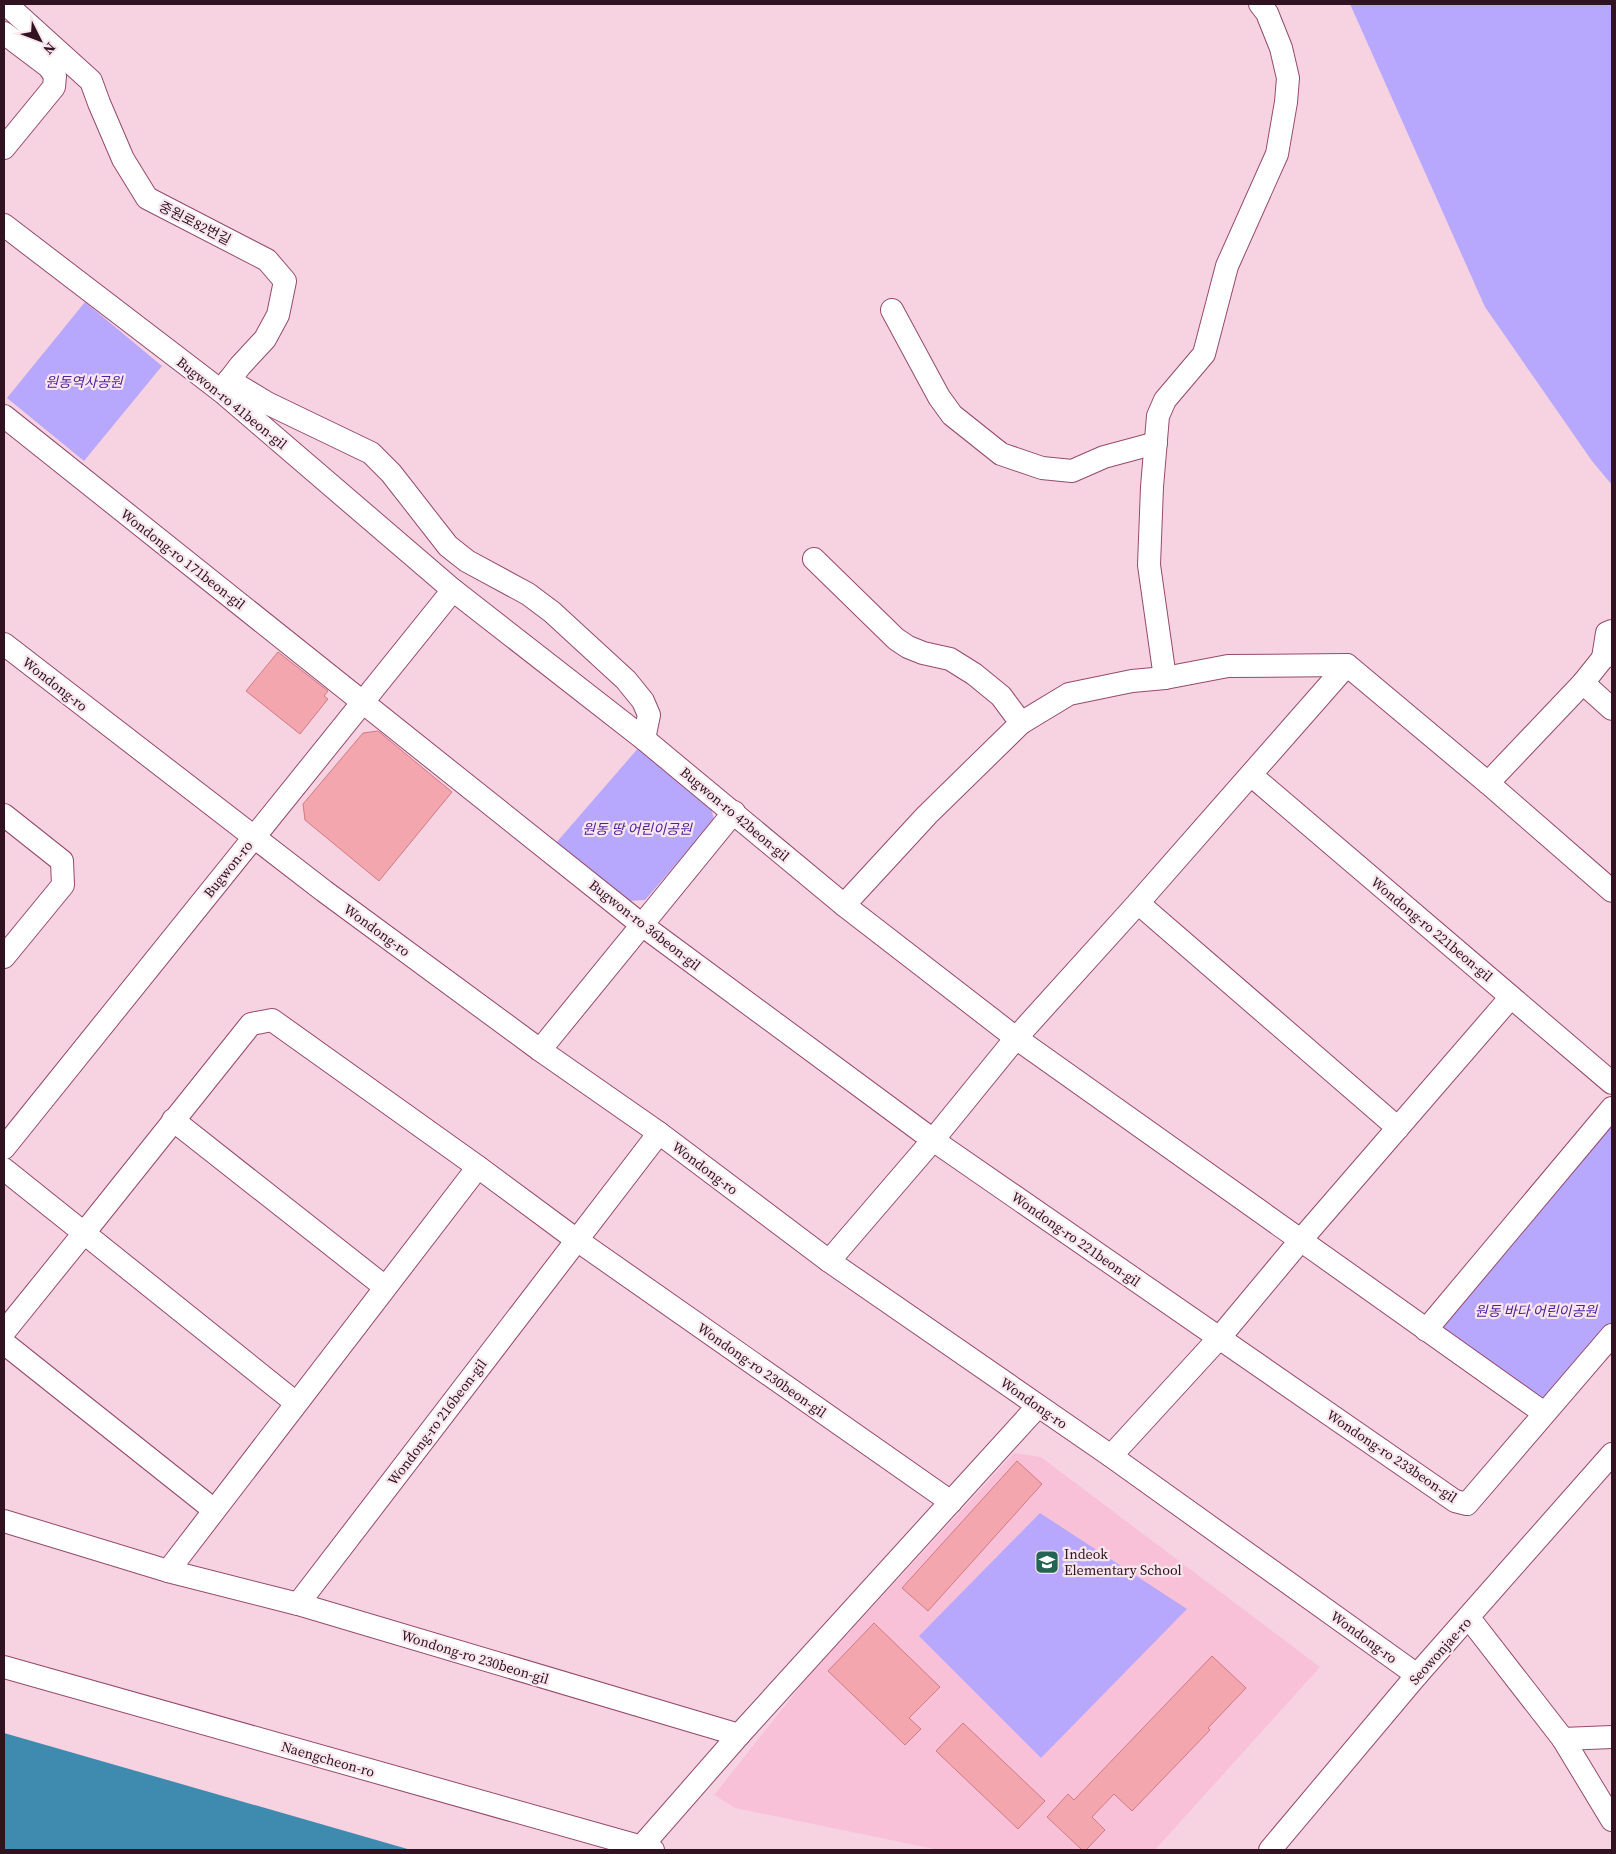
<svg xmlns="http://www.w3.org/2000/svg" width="1616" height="1854" viewBox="0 0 1616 1854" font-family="'Source Serif 4','Noto Sans KR',serif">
<rect width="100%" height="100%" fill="#f7d3e1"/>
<path fill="#f9c1d8" d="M 1014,1453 L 1041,1457 L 1320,1667 L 1155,1850 L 939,1850 L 735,1808 L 714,1795 L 807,1678 Z"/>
<g fill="#b8a8fd">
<path d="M 1350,4 L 1612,4 L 1612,485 L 1592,461 L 1485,307 Z"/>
<path d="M 85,302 L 162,366 L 84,461 L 7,398 Z"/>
<path d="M 640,746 L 711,807 L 714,820 L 645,900 L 628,901 L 556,843 Z"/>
<path d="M 1612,1108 L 1612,1335 L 1544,1413 L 1426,1330 Z"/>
<path d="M 1040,1513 L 1187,1609 L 1041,1758 L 919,1636 Z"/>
</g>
<path fill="#3f8bb0" d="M 4,1733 L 411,1850 L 4,1850 Z"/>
<g fill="#f4a6af" stroke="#d07a85">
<path d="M 278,652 L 328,691 L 324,696 L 328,699 L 300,734 L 246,691 Z"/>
<path d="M 378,731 L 452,792 L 379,881 L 305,820 L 303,804 L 363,733 Z"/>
<path d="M 1017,1461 L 1042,1484 L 928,1611 L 902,1588 Z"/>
<path d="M 874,1623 L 940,1687 L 909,1718 L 921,1729 L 905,1745 L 828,1671 Z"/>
<path d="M 1212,1656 L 1246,1688 L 1208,1728 L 1210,1730 L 1132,1811 L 1114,1794 L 1092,1817 L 1105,1830 L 1086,1850 L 1082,1850 L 1047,1817 L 1068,1794 L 1074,1800 Z"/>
<path d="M 963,1723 L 1045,1801 L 1018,1829 L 936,1751 Z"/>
</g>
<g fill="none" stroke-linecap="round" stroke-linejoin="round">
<g stroke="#954a6d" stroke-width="24">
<g id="minor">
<path d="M 6,4 L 91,81 L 99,103 L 123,159 L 147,198 L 267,260 L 285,281 L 278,315 L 265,339 L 240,366 L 221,391"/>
<path d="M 4,33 L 49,67 L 55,76 L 54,87 L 4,148"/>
<path d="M 4,225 L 221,391 L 453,590 L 644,739 L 844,905 L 1016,1038 L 1544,1413"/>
<path d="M 892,310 L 939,397 L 952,415 L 1001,454 L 1042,468 L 1072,471 L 1104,457 L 1156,443"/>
<path d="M 229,380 L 267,403 L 371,453 L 391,473 L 448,546 L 467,561 L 528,594 L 552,612 L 626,680 L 643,701 L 649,715 L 644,739"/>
<path d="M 4,416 L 642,925 L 933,1140 L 1455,1501 L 1467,1504 L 1612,1335"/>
<path d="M 814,559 L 896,639 L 908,647 L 923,653 L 950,659 L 974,674 L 1001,696 L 1021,723"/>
<path d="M 4,644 L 324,891 L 540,1050 L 659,1133 L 829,1261 L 1111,1456 L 1417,1675"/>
<path d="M 1603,658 L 1607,633 L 1612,631"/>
<path d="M 1165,678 L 1149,565 L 1152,487 L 1158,416 L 1165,400 L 1204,354 L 1227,266 L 1277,154 L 1286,102 L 1288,78 L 1281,48 L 1267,13 L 1260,4"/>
<path d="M 1583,683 L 1612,709"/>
<path d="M 1251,775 L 1612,1083"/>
<path d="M 1488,783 L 1612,891"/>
<path d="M 4,815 L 62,861 L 63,885 L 4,957"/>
<path d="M 1138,903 L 1398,1128"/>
<path d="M 844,905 L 927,815 L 1021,723 L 1069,694 L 1132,681 L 1165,678 L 1228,666 L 1347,665"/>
<path d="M 540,1050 L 734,812"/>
<path d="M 173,1120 L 385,1287"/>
<path d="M 4,1148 L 453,590"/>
<path d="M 4,1169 L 84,1233 L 4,1332"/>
<path d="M 829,1261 L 933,1140 L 1016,1038 L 1138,903 L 1347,665 L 1488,783 L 1583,683 L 1603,658 L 1612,654"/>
<path d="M 1426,1330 L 1612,1108"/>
<path d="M 4,1343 L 214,1510"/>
<path d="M 296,1403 L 84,1233 L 251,1024 L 272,1020 L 478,1167 L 574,1238 L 951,1502"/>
<path d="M 1111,1456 L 1220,1337 L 1300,1241 L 1511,997"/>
<path d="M 4,1521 L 168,1571 L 298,1604 L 739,1735"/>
<path d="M 168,1571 L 478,1167"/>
<path d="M 298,1604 L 659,1133"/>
<path d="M 1469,1618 L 1563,1739 L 1612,1737"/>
<path d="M 4,1667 L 653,1850"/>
<path d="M 1563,1739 L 1612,1820"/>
<path d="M 641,1847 L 739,1735 L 1038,1406"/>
<path d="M 1270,1850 L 1417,1675 L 1612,1454"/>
</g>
</g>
<use href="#minor" stroke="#fff" stroke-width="22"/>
</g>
<defs>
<g id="school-square" transform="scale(1.25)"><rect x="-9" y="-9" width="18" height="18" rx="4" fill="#236452" stroke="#f8e6ed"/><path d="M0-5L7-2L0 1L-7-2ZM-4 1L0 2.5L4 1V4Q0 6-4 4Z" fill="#fff"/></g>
</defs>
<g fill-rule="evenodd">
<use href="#school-square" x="1047" y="1562"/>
</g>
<g text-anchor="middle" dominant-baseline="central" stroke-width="4.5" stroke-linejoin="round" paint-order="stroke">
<g font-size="14" fill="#301220" stroke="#f8e6ed">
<text transform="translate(195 223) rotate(27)">중원로82번길</text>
<text transform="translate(232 403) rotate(39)">Bugwon-ro 41beon-gil</text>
<text transform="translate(183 559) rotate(38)">Wondong-ro 171beon-gil</text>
<text transform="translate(55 684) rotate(38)">Wondong-ro</text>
<text transform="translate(735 814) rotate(40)">Bugwon-ro 42beon-gil</text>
<text transform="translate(228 869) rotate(-51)">Bugwon-ro</text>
<text transform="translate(645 925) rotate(38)">Bugwon-ro 36beon-gil</text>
<text transform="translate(1432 929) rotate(40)">Wondong-ro 221beon-gil</text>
<text transform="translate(377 930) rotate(36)">Wondong-ro</text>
<text transform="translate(705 1168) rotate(37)">Wondong-ro</text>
<text transform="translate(1076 1239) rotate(35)">Wondong-ro 221beon-gil</text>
<text transform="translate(762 1370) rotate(35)">Wondong-ro 230beon-gil</text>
<text transform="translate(1034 1403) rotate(35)">Wondong-ro</text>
<text transform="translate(437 1422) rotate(-53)">Wondong-ro 216beon-gil</text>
<text transform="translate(1392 1456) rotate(34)">Wondong-ro 233beon-gil</text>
<text transform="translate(1364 1637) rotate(36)">Wondong-ro</text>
<text transform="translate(1440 1651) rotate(-48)">Seowonjae-ro</text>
<text transform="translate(475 1657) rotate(17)">Wondong-ro 230beon-gil</text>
<text transform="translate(328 1759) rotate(16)">Naengcheon-ro</text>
</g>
<g font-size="14" font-style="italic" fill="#4e209e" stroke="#f8e6ed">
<text x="84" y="382">원동역사공원</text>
<text x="637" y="829">원동 땅 어린이공원</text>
<text x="1536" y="1311">원동 바다 어린이공원</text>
</g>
<g font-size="14" fill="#301220" stroke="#f8e6ed" text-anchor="start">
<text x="1064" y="1554">Indeok<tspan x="1064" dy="16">Elementary School</tspan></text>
</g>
</g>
<rect width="1616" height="1854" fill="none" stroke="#301220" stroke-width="10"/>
<g transform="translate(40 40) rotate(132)" stroke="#f8e6ed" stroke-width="4" paint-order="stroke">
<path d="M0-4L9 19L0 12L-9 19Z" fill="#301220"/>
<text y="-8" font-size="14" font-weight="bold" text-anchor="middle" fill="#301220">N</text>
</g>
</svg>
